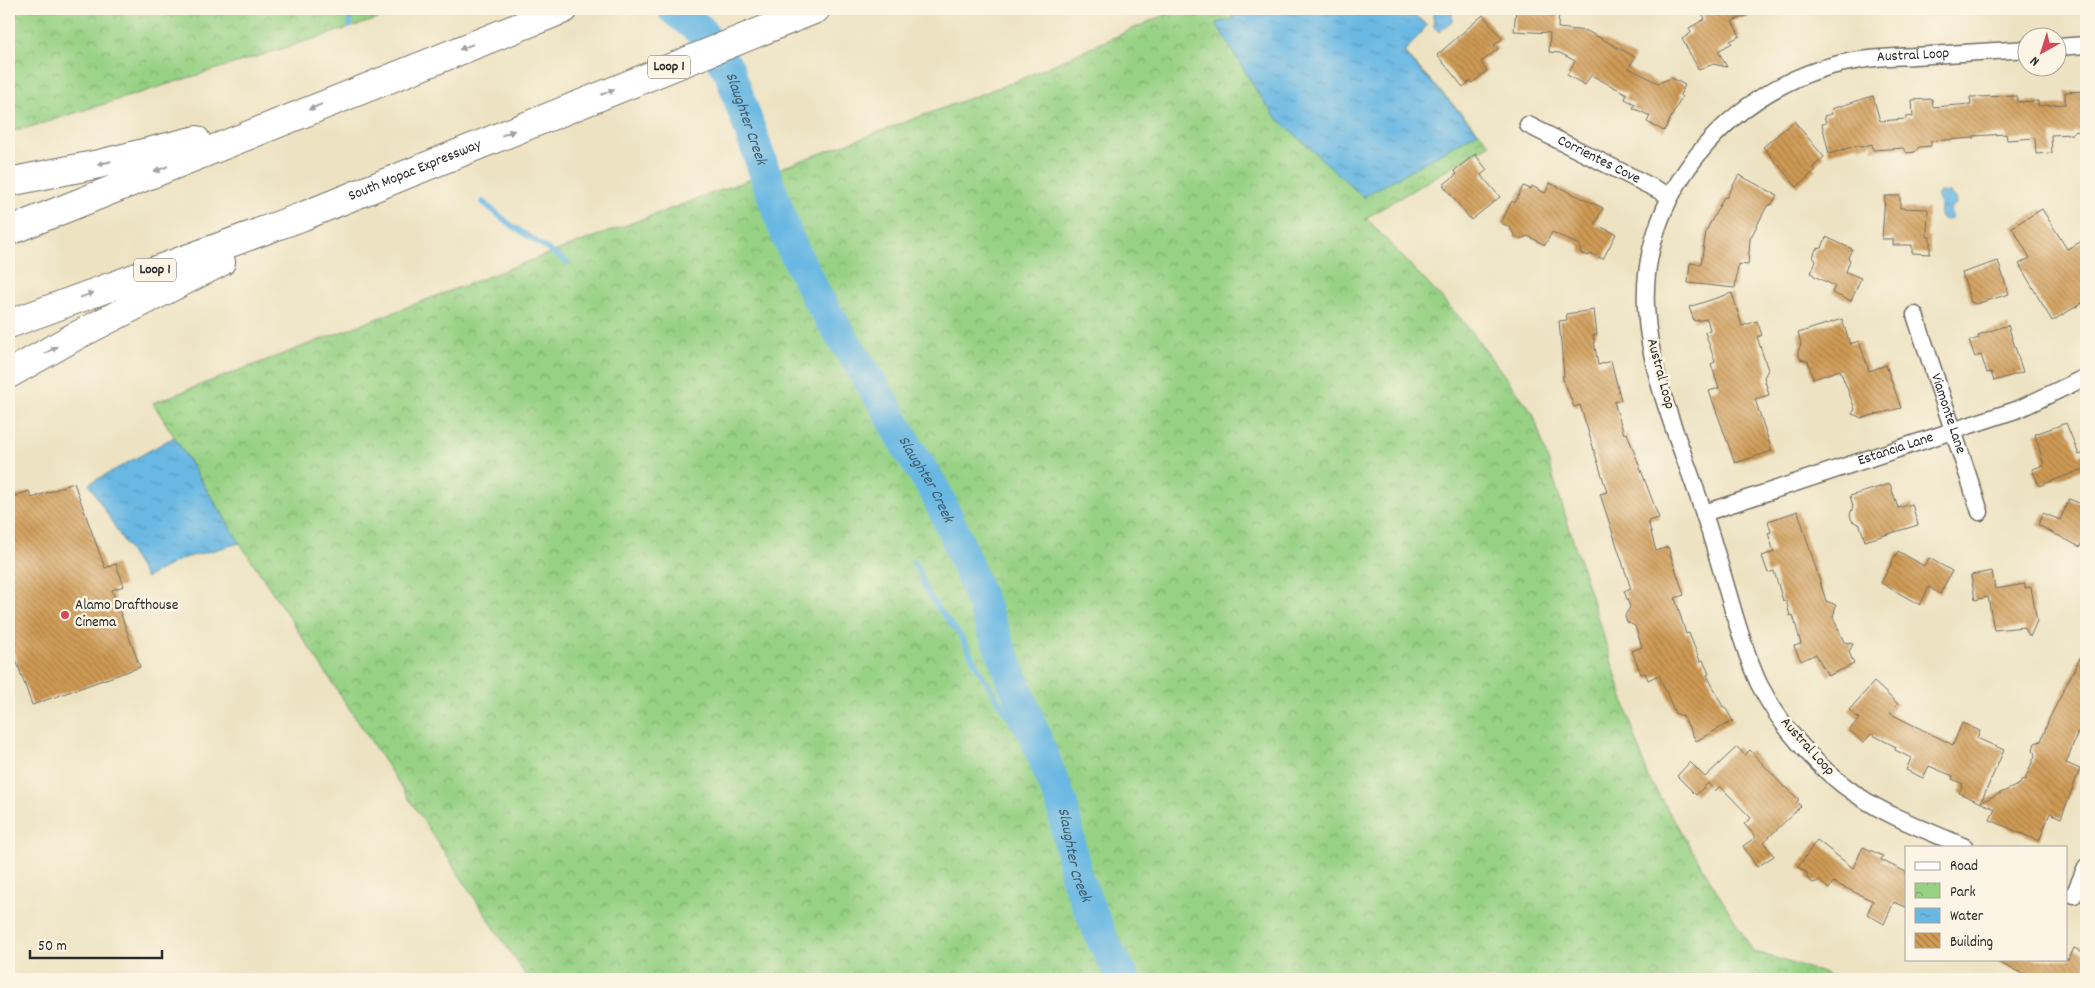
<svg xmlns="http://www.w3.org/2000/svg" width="2095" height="988" viewBox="0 0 2095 988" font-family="Dekko,sans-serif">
<defs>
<pattern id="park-crowns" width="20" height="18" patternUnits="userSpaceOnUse" patternTransform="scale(1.25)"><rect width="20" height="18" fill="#96d184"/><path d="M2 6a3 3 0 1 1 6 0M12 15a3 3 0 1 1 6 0" fill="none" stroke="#7baa6c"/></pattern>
<pattern id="water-ripples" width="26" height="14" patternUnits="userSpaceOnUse" patternTransform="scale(1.25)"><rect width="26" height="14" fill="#69b8e3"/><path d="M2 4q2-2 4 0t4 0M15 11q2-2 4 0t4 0" fill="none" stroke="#5796b8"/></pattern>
<pattern id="building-back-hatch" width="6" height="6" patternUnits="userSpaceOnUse" patternTransform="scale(1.25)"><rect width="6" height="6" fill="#cf9a54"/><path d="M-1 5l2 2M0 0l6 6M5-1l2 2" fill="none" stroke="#a87e46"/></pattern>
</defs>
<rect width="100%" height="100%" fill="#fcf5e5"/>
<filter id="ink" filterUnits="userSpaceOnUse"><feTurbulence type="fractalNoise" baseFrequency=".02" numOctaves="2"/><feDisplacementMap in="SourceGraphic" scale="10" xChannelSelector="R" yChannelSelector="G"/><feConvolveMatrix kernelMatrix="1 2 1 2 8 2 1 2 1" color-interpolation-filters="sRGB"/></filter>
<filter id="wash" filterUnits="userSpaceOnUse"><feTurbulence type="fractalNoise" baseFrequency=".0096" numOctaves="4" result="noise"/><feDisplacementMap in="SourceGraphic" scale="20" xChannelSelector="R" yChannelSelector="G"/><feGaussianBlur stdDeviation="1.12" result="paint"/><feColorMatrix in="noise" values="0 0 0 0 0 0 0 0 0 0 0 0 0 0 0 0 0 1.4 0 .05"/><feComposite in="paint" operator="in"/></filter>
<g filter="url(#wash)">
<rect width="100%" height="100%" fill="#ede3c3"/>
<g fill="url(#park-crowns)" stroke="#607e58">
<path d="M 9,9 L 410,9 L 30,127 L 9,132 Z"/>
<path d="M 1177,9 L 1375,9 L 1404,52 L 1490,144 L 1366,218 L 1462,320 L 1533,413 L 1648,777 L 1753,951 L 1842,979 L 528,979 L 240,543 L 153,403 L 521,264 L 1019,80 Z"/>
</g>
<g fill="url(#water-ripples)" stroke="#4a7287">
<path d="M 1229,9 L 1359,9 L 1366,15 L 1372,9 L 1406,9 L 1427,25 L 1404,53 L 1478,132 L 1363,197 L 1274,115 L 1256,90 L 1216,23 L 1234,19 Z"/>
<path d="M 1435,9 L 1452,9 L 1452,22 L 1439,32 L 1434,27 L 1433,15 Z"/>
<path d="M 1940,192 L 1950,193 L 1955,198 L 1956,204 L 1952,206 L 1950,210 L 1953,217 L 1945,220 L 1941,217 C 1937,210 1943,205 1937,196 Z"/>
<path d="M 174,437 L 240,543 L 181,559 L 146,578 L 89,484 Z"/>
</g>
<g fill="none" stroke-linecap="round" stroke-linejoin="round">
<g stroke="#69b8e3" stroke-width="5.5">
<path d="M 350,9 L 350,26"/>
<path d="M 483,202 L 511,225 L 567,262"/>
<path d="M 913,562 L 920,573 L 925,589 L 938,608 L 961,636 L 979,670 L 1020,735 L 1027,736 L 1035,735"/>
</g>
<path stroke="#69b8e3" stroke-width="32" id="s1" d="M 673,9 L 699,29 L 729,70 L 788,239 L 818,299 L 888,410 L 909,450 L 934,489 L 954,532 L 1062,804 L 1076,876 L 1104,943 L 1124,979"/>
</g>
<g id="blocks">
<g fill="url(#building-back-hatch)">
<path d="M 1516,9 L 1559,9 L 1558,28 L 1587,31 L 1635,57 L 1629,68 L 1658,83 L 1672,78 L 1685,85 L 1680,95 L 1682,97 L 1664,131 L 1647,122 L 1650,116 L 1633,108 L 1635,104 L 1625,99 L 1627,94 L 1591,75 L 1585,85 L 1567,75 L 1575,61 L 1560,53 L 1549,52 L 1550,33 L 1514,31 Z"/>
<path d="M 1700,9 L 1761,9 L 1761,11 L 1732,21 L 1740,36 L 1730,41 L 1732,43 L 1718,51 L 1727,67 L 1713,64 L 1699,70 L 1682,39 L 1691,33 L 1689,28 L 1705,19 Z"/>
<path d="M 1483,15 L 1502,39 L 1494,45 L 1498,49 L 1481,62 L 1487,71 L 1472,83 L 1470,81 L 1463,87 L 1437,55 Z"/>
<path d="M 2086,91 L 2086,130 L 2073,132 L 2072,134 L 2051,135 L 2052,153 L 2036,154 L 2035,138 L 2007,140 L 2006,134 L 1974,136 L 1974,138 L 1931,141 L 1931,146 L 1919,147 L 1915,152 L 1907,153 L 1903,148 L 1873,150 L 1872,144 L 1861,147 L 1858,145 L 1829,154 L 1822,124 L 1826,123 L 1824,116 L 1832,114 L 1831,109 L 1873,96 L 1880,121 L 1906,119 L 1906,116 L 1913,117 L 1912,100 L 1932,99 L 1933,107 L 1971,104 L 1970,97 L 2017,96 L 2017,102 L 2038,101 L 2038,106 L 2065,104 L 2065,92 Z"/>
<path d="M 1794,121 L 1824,157 L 1813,167 L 1816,170 L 1797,187 L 1763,147 Z"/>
<path d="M 1475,154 L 1487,170 L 1481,175 L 1500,197 L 1471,220 L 1443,185 L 1457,174 L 1454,171 Z"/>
<path d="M 1739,175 L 1777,195 L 1772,204 L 1767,206 L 1750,239 L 1748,265 L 1738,264 L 1735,288 L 1688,283 L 1690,263 L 1701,264 L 1706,231 L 1724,197 L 1726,198 Z"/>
<path d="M 1550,183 L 1603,208 L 1595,224 L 1616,234 L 1603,259 L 1592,254 L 1587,256 L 1581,253 L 1579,245 L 1552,232 L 1545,245 L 1528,236 L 1520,239 L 1515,237 L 1510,227 L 1501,223 L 1512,201 L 1515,203 L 1523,186 L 1531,189 L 1532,186 L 1545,193 Z"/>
<path d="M 1885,196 L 1900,196 L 1900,208 L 1928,209 L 1927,237 L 1930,237 L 1930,254 L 1912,253 L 1912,245 L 1893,245 L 1893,239 L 1882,239 Z"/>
<path d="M 2042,209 L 2067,249 L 2086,239 L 2086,301 L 2052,321 L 2019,264 L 2030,258 L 2012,227 Z"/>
<path d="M 1826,237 L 1852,249 L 1848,258 L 1850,260 L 1846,272 L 1861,278 L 1851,301 L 1832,293 L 1835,286 L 1814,276 L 1814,275 L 1811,273 L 1816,261 L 1813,257 L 1816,249 L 1822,248 Z"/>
<path d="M 1998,261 L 2009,294 L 1976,304 L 1971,302 L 1962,273 Z"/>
<path d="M 1732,293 L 1742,326 L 1757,321 L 1762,335 L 1757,337 L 1768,370 L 1764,377 L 1769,395 L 1755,399 L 1772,451 L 1735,463 L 1709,391 L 1719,388 L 1711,364 L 1715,362 L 1705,332 L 1710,330 L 1707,319 L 1694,321 L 1689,307 Z"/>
<path d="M 1594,310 L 1597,335 L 1593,335 L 1598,365 L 1611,361 L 1621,400 L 1614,402 L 1624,434 L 1627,433 L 1659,518 L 1648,521 L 1656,551 L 1668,547 L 1684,595 L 1675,598 L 1686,634 L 1689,633 L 1700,661 L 1703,660 L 1709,674 L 1707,675 L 1723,707 L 1725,707 L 1733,721 L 1696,741 L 1683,716 L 1675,713 L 1659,675 L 1648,680 L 1645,673 L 1641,674 L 1632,651 L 1642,647 L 1635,626 L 1627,622 L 1625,616 L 1630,607 L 1624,591 L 1631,589 L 1600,494 L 1607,492 L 1580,405 L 1574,407 L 1562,376 L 1564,376 L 1559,321 L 1567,320 L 1566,314 Z"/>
<path d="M 1842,319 L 1850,344 L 1859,341 L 1869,371 L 1886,365 L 1901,408 L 1862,418 L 1852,414 L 1855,409 L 1840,370 L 1813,379 L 1808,361 L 1800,359 L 1798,352 L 1801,344 L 1798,333 Z"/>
<path d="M 2008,325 L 2023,372 L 1994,381 L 1991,372 L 1987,373 L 1981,355 L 1975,357 L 1969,341 L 1979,338 L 1978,335 Z"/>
<path d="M 2066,423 L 2079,455 L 2086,452 L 2086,468 L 2039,486 L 2032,469 L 2044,465 L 2035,434 Z"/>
<path d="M 74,483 L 105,568 L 116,564 L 124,586 L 112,590 L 140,667 L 32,705 L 9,640 L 9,507 L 14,505 L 12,497 L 29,491 L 32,498 Z"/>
<path d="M 1890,484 L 1898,508 L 1912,504 L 1918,525 L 1865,541 L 1860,525 L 1852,521 L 1850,515 L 1853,506 L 1850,496 Z"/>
<path d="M 2069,499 L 2086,506 L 2086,533 L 2080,547 L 2038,525 L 2043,513 L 2060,520 Z"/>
<path d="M 1798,511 L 1826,601 L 1836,605 L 1833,617 L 1844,642 L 1853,644 L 1849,652 L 1854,664 L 1828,676 L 1816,654 L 1801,661 L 1794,646 L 1801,644 L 1793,615 L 1790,616 L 1786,600 L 1783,601 L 1774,571 L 1768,573 L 1762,556 L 1774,552 L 1768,533 L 1771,532 L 1768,521 Z"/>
<path d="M 1898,551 L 1924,566 L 1929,558 L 1952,571 L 1940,594 L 1929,587 L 1920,605 L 1881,583 Z"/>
<path d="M 1992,571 L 1995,589 L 2025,584 L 2025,588 L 2031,587 L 2037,621 L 2030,637 L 2024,627 L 1994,630 L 1988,597 L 1975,600 L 1971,575 Z"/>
<path d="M 2086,646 L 2086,736 L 2078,732 L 2066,763 L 2080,769 L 2061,818 L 2050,813 L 2039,841 L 1990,820 L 1995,809 L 1959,793 L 1963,784 L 1952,779 L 1953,776 L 1929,766 L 1923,778 L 1906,770 L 1911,758 L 1895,750 L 1896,747 L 1871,734 L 1863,743 L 1849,730 L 1859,719 L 1849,710 L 1874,682 L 1898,704 L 1889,713 L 1953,745 L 1962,723 L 1980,731 L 1977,738 L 2004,750 L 1981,802 L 2020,784 L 2022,779 L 2025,780 L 2035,755 L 2033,750 L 2035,743 L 2041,741 L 2049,719 Z"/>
<path d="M 1737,747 L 1745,755 L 1750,750 L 1785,788 L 1786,787 L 1799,800 L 1796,802 L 1801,806 L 1764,842 L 1774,856 L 1757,867 L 1743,846 L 1756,837 L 1744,824 L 1751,818 L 1720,786 L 1715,791 L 1708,783 L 1696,795 L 1677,776 L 1690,762 L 1705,777 Z"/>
<path d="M 1817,840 L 1853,868 L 1863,847 L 1883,856 L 1881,860 L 1906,872 L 1906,907 L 1894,902 L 1884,924 L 1867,914 L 1873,901 L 1833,882 L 1829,889 L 1819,881 L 1813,883 L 1807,878 L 1807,873 L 1798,867 Z"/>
<path d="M 2074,948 L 2086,954 L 2086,979 L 2052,979 L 2044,973 L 2041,979 L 2034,979 L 1991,959 L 2069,959 Z"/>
</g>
</g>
</g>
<g filter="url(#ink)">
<use href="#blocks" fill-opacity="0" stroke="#6f6b60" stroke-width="1"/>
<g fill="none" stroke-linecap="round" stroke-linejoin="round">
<g stroke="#6f6b60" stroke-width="19">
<g id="minor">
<path d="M 2058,47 L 2086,45"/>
<path id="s2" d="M 1528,125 L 1670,196"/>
<path id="s3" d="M 1915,315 L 1980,512"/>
<path id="s4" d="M 1704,513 L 2019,409 L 2086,377"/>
<path id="s5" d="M 1965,847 C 1929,831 1889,817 1857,795 C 1817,768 1781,727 1759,684 C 1749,663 1742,639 1735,617 C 1724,579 1713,540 1700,502 C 1679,439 1649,375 1646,307 C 1640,186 1742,76 1861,60 C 1878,57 1896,57 1914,56 C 1952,54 1990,51 2028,49"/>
<path d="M 2074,895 L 2086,867"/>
</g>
</g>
<g stroke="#6f6b60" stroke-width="30">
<g id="motorway">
<path d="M 9,182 L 99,164 L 196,140"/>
<path d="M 9,231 L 564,9"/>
<path id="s6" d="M 9,324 L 301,217 L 816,9"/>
<path d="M 9,374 L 74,337 L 221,262"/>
</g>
</g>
<use href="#minor" stroke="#fff" stroke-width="16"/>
<use href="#motorway" stroke="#fff" stroke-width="28"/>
</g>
<defs><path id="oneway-solid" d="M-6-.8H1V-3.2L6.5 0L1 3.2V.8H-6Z" transform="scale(1.25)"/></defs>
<g fill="#a0a0a0">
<use href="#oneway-solid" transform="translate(466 47) rotate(158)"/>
<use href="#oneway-solid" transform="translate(608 92) rotate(-22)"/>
<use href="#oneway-solid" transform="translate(315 107) rotate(158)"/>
<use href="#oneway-solid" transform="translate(508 133) rotate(-22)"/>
<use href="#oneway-solid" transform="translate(104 163) rotate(167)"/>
<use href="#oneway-solid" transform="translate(161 169) rotate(158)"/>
<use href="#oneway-solid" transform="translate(87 295) rotate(-20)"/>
<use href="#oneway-solid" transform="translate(51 350) rotate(-30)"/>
</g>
</g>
<circle fill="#d1495b" stroke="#fcf5e5" stroke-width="2" cx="65" cy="615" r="5"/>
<g text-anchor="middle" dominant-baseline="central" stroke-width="5" stroke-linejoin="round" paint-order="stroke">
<g fill="#fcf5e5" stroke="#6a6863" stroke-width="1">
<rect x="648" y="55.5" width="42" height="23" rx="4"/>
<rect x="134" y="258.5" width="42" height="23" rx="4"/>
</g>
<g font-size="14" font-weight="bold" fill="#2b2b2b">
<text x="669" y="67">Loop 1</text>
<text x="155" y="270">Loop 1</text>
</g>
<g font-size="15" fill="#2b2b2b" stroke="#fcf5e5">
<text stroke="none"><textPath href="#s5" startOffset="1074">Austral Loop</textPath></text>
<text stroke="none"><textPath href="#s2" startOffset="79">Corrientes Cove</textPath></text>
<text stroke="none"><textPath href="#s6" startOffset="434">South Mopac Expressway</textPath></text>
<text transform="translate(1660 374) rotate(75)">Austral Loop</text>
<text stroke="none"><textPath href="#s3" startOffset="104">Viamonte Lane</textPath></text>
<text stroke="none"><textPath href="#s4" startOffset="202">Estancia Lane</textPath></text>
<text transform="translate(1807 747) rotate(48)">Austral Loop</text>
</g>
<g font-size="15" fill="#2b2b2b" stroke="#fcf5e5" text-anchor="start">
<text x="75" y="606">Alamo Drafthouse<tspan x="75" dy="17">Cinema</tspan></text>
</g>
<g font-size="16" font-style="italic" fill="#415c6b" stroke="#fcf5e5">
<text stroke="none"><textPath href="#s1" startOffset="135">Slaughter Creek</textPath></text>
<text stroke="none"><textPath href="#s1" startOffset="540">Slaughter Creek</textPath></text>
<text stroke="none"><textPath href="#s1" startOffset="945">Slaughter Creek</textPath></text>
</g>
</g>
<rect width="2095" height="988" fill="none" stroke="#fcf5e5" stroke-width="30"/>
<rect x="1905" y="846" width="162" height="115" fill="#fcf5e5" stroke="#a8a49b"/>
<rect x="1915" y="862" width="25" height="8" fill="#ffffff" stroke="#a8a49b"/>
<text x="1950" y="870" font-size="15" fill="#2b2b2b">Road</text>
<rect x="1915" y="883" width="25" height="15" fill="url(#park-crowns)" stroke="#a8a49b"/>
<text x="1950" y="896" font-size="15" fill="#2b2b2b">Park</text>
<rect x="1915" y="908" width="25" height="15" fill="url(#water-ripples)" stroke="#a8a49b"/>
<text x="1950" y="920" font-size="15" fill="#2b2b2b">Water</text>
<rect x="1915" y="933" width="25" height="15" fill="url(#building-back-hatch)" stroke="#a8a49b"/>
<text x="1950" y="946" font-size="15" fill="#2b2b2b">Building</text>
<g transform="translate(2042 52) rotate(219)"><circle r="24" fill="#fcf5e5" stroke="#a8a49b"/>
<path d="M0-4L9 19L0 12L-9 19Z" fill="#d1495b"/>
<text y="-8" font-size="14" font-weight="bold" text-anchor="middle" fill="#2b2b2b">N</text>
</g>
<path d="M30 950v8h132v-8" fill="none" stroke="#2b2b2b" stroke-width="2.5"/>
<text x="38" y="950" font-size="15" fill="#2b2b2b" stroke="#fcf5e5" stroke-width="4" paint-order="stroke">50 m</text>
</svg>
